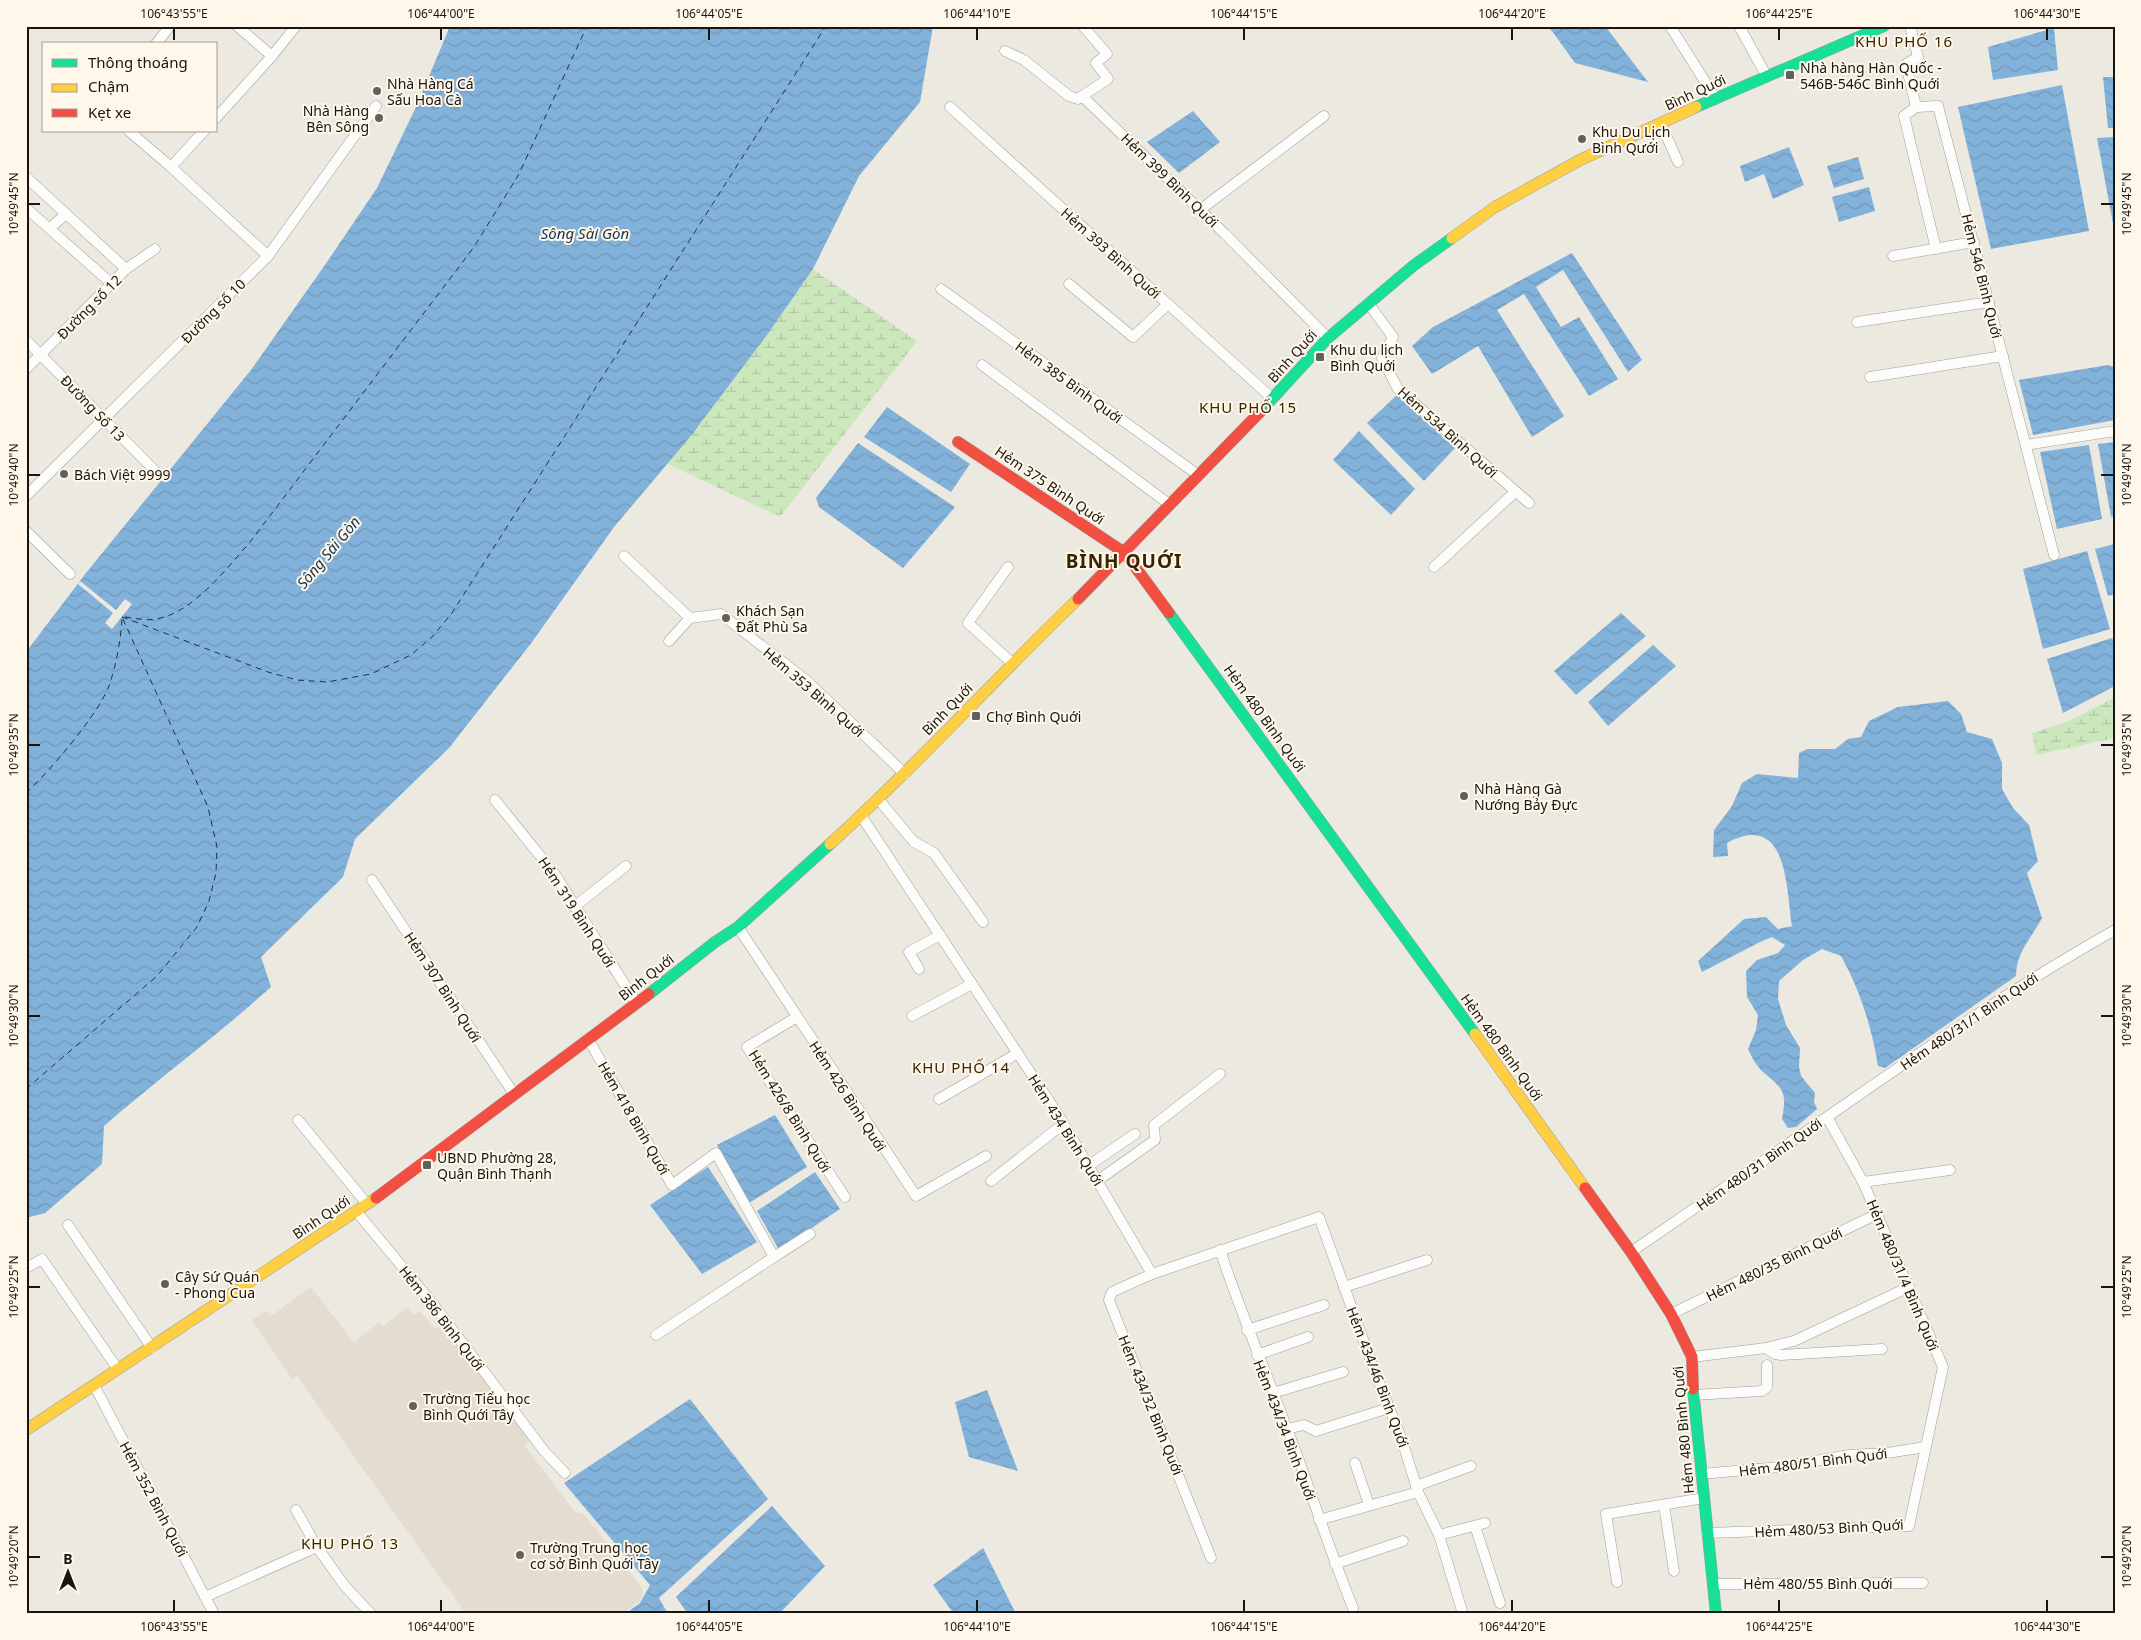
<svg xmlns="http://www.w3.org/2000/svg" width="2141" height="1640" viewBox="0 0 2141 1640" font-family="'Noto Sans',sans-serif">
<defs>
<pattern id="wetland-marsh" width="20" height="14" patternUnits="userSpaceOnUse" patternTransform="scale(1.25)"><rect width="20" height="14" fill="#cde7bd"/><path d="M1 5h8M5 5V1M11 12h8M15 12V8" fill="none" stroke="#afc5a1"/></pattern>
<pattern id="water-waves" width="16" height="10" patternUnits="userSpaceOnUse" patternTransform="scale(1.25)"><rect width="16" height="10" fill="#82b2da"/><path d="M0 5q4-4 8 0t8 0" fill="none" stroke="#7098ba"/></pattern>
</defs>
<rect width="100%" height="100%" fill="#ece9e1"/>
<path fill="#e4ddcf" d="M 311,1287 L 354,1343 L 379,1322 L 383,1326 L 407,1307 L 414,1315 L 420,1311 L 435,1329 L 444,1323 L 533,1438 L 524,1445 L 575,1512 L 584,1514 L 643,1589 L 640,1601 L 622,1614 L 466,1614 L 297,1376 L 292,1379 L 252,1320 L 266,1311 L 271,1316 Z"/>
<g fill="url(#wetland-marsh)">
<path d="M 813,269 L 917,341 L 780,517 L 668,464 L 767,335 Z"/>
<path d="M 2115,697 L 2115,738 L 2036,755 L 2032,733 L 2069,721 Z"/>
</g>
<g fill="url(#water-waves)">
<path d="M 450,26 L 933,26 L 920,102 L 859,176 L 813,269 L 767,335 L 690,437 L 614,527 L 532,642 L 449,748 L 355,839 L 343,877 L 261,957 L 271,987 C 217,1036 159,1078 104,1126 L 102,1164 L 45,1213 L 26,1218 L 26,652 L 86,573 L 251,370 L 327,262 L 377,188 L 417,105 Z"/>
<path d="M 1546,26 L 1605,26 L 1648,82 L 1575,63 L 1552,31 Z"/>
<path d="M 2054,28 L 2058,70 L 1993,80 L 1988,47 Z"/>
<path d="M 2103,77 L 2115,77 L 2115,128 L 2108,128 Z"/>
<path d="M 2062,85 L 2089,231 L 1991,249 L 1958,107 Z"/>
<path d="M 1193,111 L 1220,142 L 1179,173 L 1147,142 Z"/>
<path d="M 2115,137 L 2115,229 L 2114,229 L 2097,138 Z"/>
<path d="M 1789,147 L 1804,185 L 1773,199 L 1764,174 L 1745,182 L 1740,166 Z"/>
<path d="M 1858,157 L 1864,179 L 1834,188 L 1827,166 Z"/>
<path d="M 1869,187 L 1875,211 L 1839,222 L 1832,197 Z"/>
<path d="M 1572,253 L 1642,360 L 1628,372 L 1563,270 L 1536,287 L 1561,327 L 1579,317 L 1618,379 L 1589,396 L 1524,294 L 1497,310 L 1564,416 L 1532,437 L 1478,346 L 1432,374 L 1412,346 L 1433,327 Z"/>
<path d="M 2108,365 L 2115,367 L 2115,420 L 2033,435 L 2019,380 Z"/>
<path d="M 1397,395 L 1455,448 L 1424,481 L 1367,423 Z"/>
<path d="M 887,407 L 970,464 L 951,492 L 864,437 Z"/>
<path d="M 1359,431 L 1415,489 L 1391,515 L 1333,460 Z"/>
<path d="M 2115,442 L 2115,516 L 2111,517 L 2098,444 Z"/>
<path d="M 858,443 L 955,507 L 903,568 L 819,507 L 816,498 Z"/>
<path d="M 2089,445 L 2102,519 L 2057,529 L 2040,452 Z"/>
<path d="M 2115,544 L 2115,594 L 2108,596 L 2095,549 Z"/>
<path d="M 2087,551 L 2110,629 L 2043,649 L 2023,569 Z"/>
<path d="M 1621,613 L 1646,636 L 1576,695 L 1554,671 Z"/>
<path d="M 2112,638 L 2115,645 L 2115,686 L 2063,713 L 2047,659 Z"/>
<path d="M 1653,645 L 1676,666 L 1608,726 L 1588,702 Z"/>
<path d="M 1948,701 L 1961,714 L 1967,732 L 1992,739 L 2002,763 L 2002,789 L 2013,808 L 2029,825 L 2038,861 L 2027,873 L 2042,918 C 2031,939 2016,952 2016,976 L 1885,1068 L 1878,1066 C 1872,1028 1860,990 1841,956 L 1822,949 L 1803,960 L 1779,981 L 1778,999 L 1786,1025 L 1800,1048 L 1799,1067 L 1801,1076 L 1815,1093 L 1814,1102 L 1817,1109 L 1796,1127 L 1788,1128 L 1782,1119 C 1788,1087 1781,1089 1760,1069 C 1755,1064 1751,1055 1748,1049 L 1756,1030 L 1758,1015 L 1747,997 L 1746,971 L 1757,960 L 1778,953 L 1785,945 L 1772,937 L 1760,942 L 1702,972 L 1698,961 L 1744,919 L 1766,917 L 1778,929 L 1792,926 C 1786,888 1788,810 1727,843 L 1728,856 L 1713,857 L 1714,830 L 1732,806 L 1742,783 L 1757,774 L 1798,778 L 1799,753 L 1807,749 L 1835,749 L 1848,739 L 1861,737 L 1869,721 L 1898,707 Z"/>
<path d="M 775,1115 L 807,1167 L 749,1203 L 717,1145 Z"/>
<path d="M 708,1167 L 757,1242 L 702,1274 L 650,1205 Z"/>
<path d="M 815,1172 L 840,1209 L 779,1250 L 757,1211 Z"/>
<path d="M 987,1390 L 1018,1471 L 969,1457 L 955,1402 Z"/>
<path d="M 690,1399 L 768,1499 L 659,1598 L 668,1614 L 625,1614 L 640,1603 L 650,1585 L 564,1483 Z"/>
<path d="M 772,1506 L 825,1566 L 779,1614 L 688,1614 L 676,1597 Z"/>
<path d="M 983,1548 L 1016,1614 L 954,1614 L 933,1585 Z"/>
</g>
<path fill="#ece9e1" d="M 80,581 L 116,610 L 125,599 L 132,604 L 112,629 L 105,623 L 113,613 L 78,584 Z"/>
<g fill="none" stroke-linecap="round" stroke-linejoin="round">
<g stroke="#16334d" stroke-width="1" stroke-dasharray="6 5" stroke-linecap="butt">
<path d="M 122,617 L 268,672 L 297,680 L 327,682 L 371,674 L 411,655 L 433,636 L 452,613 L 826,26"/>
<path d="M 125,617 C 135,618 146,621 156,619 C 193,613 226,569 250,542 L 474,247 L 519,174 L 587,26"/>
<path d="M 26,793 C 50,771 97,716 109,686 C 116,666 121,639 122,618"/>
<path d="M 26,1089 L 157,976 L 197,927 L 209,901 L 216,873 L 217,847 L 208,807 L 122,617"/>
</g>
<g stroke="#a19e99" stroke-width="11">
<g id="street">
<path d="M 237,26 L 272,56"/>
<path d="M 1083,26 L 1107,54 L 1096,63 L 1108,79 L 1082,96 L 1225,234 L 1328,338"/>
<path d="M 1670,26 L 1716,99"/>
<path d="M 1739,26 L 1766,75"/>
<path d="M 1910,26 L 1918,57 L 1906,64 L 1916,107 L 1938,106 L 2054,555"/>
<path d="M 156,44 L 170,26"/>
<path d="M 1005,51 L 1024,60 L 1069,96 L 1078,99 L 1082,96"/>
<path d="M 950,107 L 1273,399"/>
<path d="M 1916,107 L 1904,116 L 1936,249"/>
<path d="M 216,118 L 272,56 L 296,26"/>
<path d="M 1661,124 L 1678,162"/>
<path d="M 129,131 L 171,167 L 268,256"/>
<path d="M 171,167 L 204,131"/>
<path d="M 26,177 L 126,269"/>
<path d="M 26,208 L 112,284"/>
<path d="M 1200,210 L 1324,116"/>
<path d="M 50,228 L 66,214"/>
<path d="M 1893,256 L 1974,242"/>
<path d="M 1069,284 L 1133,337 L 1168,304"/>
<path d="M 941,289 L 1198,475"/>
<path d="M 1368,303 L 1393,337 L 1382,358 L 1398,389 L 1529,503"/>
<path d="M 1857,322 L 1989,302"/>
<path d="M 26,340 L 160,476"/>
<path d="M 982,365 L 1169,504"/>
<path d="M 26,369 L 126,269 L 155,249"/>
<path d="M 1870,377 L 2003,356"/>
<path d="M 2026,445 L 2115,431"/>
<path d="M 26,496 L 268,256 L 376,106"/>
<path d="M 26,531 L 70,574"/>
<path d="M 624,556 L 690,618 L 721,614 L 807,681 L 905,774"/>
<path d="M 1008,567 L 968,623 L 1012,663"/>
<path d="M 1434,567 L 1515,492"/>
<path d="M 669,641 L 690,618"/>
<path d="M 495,800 L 554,873 L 637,1004"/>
<path d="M 879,800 L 914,842 L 934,853 L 983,922"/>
<path d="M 862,817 L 1059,1116 L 1152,1274 L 1319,1217 L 1373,1367 L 1402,1440 L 1418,1492 L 1439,1535 L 1463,1614"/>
<path d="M 372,880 L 514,1094"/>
<path d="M 574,907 L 626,866"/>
<path d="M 738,927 L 916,1196 L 986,1156"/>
<path d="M 919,969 L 909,952 L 940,935"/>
<path d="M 912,1016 L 972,984"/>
<path d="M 797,1017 L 747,1047 L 845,1197"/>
<path d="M 588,1039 L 672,1185 L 716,1153 L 774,1257 L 656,1335"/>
<path d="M 939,1099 L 1018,1053"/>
<path d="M 1827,1117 C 1921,1052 2015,986 2115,930"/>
<path d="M 298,1120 L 367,1204"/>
<path d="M 1088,1166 L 1135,1134"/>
<path d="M 991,1181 L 1063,1124"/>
<path d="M 1097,1181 L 1155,1140 L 1154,1125 L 1220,1074"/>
<path d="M 356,1211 L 433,1304 L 545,1452 L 565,1473"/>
<path d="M 68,1225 L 152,1348"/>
<path d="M 1220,1250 C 1240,1311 1265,1369 1287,1429 C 1310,1488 1329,1549 1353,1608"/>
<path d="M 1631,1252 L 1827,1117 L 1863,1182 L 1950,1170"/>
<path d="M 774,1257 L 810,1234"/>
<path d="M 26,1268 L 42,1259 L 117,1368"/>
<path d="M 1152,1274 L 1112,1292 L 1109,1300 L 1211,1558"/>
<path d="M 1344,1287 L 1427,1260"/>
<path d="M 1671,1314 L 1877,1214"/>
<path d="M 1247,1330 L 1324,1305"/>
<path d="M 1766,1348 L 1775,1354 L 1781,1355 L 1882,1349"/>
<path d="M 1257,1355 L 1308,1337"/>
<path d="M 1692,1357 L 1766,1348 L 1794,1341 L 1909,1287"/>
<path d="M 94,1385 L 214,1614"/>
<path d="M 1273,1393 L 1343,1372"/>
<path d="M 1693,1395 L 1762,1391 L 1767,1387 L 1767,1365"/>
<path d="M 1287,1429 L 1304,1425 L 1316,1431 L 1389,1408"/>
<path d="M 1355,1463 L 1369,1505"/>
<path d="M 1701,1474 L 1781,1467 L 1849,1455 L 1887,1453 L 1925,1447"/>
<path d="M 1416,1486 L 1471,1466"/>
<path d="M 1664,1505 L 1674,1571"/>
<path d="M 1319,1520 L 1418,1492"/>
<path d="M 1475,1526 L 1500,1603"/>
<path d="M 1707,1533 L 1909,1526 L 1943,1367 L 1863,1182"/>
<path d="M 1439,1535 L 1485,1523"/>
<path d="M 317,1547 L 344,1585 L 371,1614"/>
<path d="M 1335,1564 L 1403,1541"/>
<path d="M 1617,1582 L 1606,1514 L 1704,1498"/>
<path d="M 1713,1584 L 1923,1583"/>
<path d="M 205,1597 L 317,1547 L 296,1510"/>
</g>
</g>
<g stroke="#a19e99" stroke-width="12">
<g id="fast">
<path d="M 1696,107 L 1884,26"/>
<path d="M 1261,411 L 1328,338 L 1413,266 L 1452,238"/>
<path d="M 1169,613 L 1475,1034"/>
<path d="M 649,994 L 715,942 L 738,927 L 830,844"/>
<path d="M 1693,1389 L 1716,1614"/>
</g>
</g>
<g stroke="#a19e99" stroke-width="12">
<g id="slow">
<path d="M 1452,238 L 1495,207 L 1580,160 L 1696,107"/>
<path d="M 830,844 C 916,766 994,680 1078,599"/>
<path d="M 1475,1034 L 1585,1188"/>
<path d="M 26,1430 L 376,1198"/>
</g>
</g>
<g stroke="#a19e99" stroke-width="12">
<g id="jam">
<path d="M 958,442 L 1125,553 L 1169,613"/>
<path d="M 1078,599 L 1261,411"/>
<path d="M 1585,1188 L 1631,1252 L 1671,1314 L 1692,1357 L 1693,1389"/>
<path d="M 376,1198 L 649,994"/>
</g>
</g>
<use href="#street" stroke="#fcfcfa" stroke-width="10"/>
<use href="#fast" stroke="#16e098" stroke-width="11"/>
<use href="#slow" stroke="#ffcf43" stroke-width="11"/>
<use href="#jam" stroke="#f24e42" stroke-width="11"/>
</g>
<path fill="none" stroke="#181611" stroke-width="2" d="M 174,28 L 174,40M 441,28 L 441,40M 709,28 L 709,40M 977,28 L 977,40M 1244,28 L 1244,40M 1512,28 L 1512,40M 1779,28 L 1779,40M 2047,28 L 2047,40M 28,204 L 40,204M 2101,204 L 2114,204M 28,475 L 40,475M 2101,475 L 2114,475M 28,745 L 40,745M 2101,745 L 2114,745M 28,1016 L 40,1016M 2101,1016 L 2114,1016M 28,1287 L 40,1287M 2101,1287 L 2114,1287M 28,1557 L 40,1557M 2101,1557 L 2114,1557M 174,1600 L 174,1612M 441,1600 L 441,1612M 709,1600 L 709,1612M 977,1600 L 977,1612M 1244,1600 L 1244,1612M 1512,1600 L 1512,1612M 1779,1600 L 1779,1612M 2047,1600 L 2047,1612"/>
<g fill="#62605a" stroke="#fef7ea" stroke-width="2">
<rect x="1785" y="70" width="10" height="10" rx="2.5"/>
<circle cx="377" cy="91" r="5"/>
<circle cx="379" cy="118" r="5"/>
<circle cx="1582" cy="139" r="5"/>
<rect x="1315" y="352" width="10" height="10" rx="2.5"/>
<circle cx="64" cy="474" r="5"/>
<circle cx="726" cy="618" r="5"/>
<rect x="971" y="711" width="10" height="10" rx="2.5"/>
<circle cx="1464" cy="796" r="5"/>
<rect x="422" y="1160" width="10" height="10" rx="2.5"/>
<circle cx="165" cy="1284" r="5"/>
<circle cx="413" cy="1406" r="5"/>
<circle cx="520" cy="1555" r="5"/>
</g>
<g text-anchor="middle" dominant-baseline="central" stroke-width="4" stroke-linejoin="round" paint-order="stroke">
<g font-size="14" fill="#181611" stroke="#fef7ea" text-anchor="start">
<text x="1800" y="67">Nhà hàng Hàn Quốc -<tspan x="1800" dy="16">546B-546C Bình Quới</tspan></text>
<text x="387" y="83">Nhà Hàng Cá<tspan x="387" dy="16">Sấu Hoa Cà</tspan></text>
<text x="369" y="110" text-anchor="end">Nhà Hàng<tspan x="369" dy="16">Bên Sông</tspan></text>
<text x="1592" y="131">Khu Du Lịch<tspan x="1592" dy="16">Bình Qưới</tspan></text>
<text x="1330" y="349">Khu du lịch<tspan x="1330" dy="16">Bình Quới</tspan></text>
<text x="74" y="474">Bách Việt 9999</text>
<text x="736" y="610">Khách Sạn<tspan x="736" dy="16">Đất Phù Sa</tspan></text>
<text x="986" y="716">Chợ Bình Quới</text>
<text x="1474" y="788">Nhà Hàng Gà<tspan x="1474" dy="16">Nướng Bảy Đực</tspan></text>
<text x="437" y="1157">UBND Phường 28,<tspan x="437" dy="16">Quận Bình Thạnh</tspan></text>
<text x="175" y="1276">Cây Sứ Quán<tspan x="175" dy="16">- Phong Cua</tspan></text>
<text x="423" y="1398">Trường Tiểu học<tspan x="423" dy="16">Bình Quới Tây</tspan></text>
<text x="530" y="1547">Trường Trung học<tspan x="530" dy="16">cơ sở Bình Quới Tây</tspan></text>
</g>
<g font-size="14" fill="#181611" stroke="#fef7ea">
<text transform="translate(1695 92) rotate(-25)">Bình Quới</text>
<text transform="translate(1170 180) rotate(44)">Hẻm 399 Bình Quới</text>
<text transform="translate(1111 253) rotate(42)">Hẻm 393 Bình Quới</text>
<text transform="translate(1982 276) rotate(76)">Hẻm 546 Bình Quới</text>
<text transform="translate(89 307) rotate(-45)">Đường số 12</text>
<text transform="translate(213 311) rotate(-45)">Đường số 10</text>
<text transform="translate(1292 356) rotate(-48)">Bình Quới</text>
<text transform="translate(1069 382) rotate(36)">Hẻm 385 Bình Quới</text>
<text transform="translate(93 408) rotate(46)">Đường Số 13</text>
<text transform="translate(1448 432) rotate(42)">Hẻm 534 Bình Quới</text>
<text transform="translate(1050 485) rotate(34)">Hẻm 375 Bình Quới</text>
<text transform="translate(814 692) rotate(41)">Hẻm 353 Bình Quới</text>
<text transform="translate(947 709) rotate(-46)">Bình Quới</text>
<text transform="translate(1265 718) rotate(54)">Hẻm 480 Bình Quới</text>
<text transform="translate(577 912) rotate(57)">Hẻm 319 Bình Quới</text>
<text transform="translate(646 977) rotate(-38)">Bình Quới</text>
<text transform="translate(443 987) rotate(57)">Hẻm 307 Bình Quới</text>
<text transform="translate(1969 1021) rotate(-34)">Hẻm 480/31/1 Bình Quới</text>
<text transform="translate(1502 1047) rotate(54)">Hẻm 480 Bình Quới</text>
<text transform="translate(848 1096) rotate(57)">Hẻm 426 Bình Quới</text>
<text transform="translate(790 1111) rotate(58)">Hẻm 426/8 Bình Quới</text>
<text transform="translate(634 1118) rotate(60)">Hẻm 418 Bình Quới</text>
<text transform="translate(1066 1130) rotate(58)">Hẻm 434 Bình Quới</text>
<text transform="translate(1759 1164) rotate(-35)">Hẻm 480/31 Bình Quới</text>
<text transform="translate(321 1217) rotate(-34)">Bình Quới</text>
<text transform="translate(1774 1264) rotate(-26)">Hẻm 480/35 Bình Quới</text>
<text transform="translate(1903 1275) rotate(67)">Hẻm 480/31/4 Bình Quới</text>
<text transform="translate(442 1318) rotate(52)">Hẻm 386 Bình Quới</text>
<text transform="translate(1378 1377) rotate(69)">Hẻm 434/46 Bình Quới</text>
<text transform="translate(1151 1405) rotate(68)">Hẻm 434/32 Bình Quới</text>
<text transform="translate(1285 1430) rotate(69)">Hẻm 434/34 Bình Quới</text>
<text transform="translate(1683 1430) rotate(-95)">Hẻm 480 Bình Quới</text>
<text transform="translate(1813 1462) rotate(-7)">Hẻm 480/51 Bình Quới</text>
<text transform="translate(154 1499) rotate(62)">Hẻm 352 Bình Quới</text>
<text transform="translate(1829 1528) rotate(-3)">Hẻm 480/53 Bình Quới</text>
<text x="1818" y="1583">Hẻm 480/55 Bình Quới</text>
</g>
<g font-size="15" letter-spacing="1" fill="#392400" stroke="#fef7ea">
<text x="1904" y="41">KHU PHỐ 16</text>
<text x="1248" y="407">KHU PHỐ 15</text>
<text x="961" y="1067">KHU PHỐ 14</text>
<text x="350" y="1543">KHU PHỐ 13</text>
</g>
<g font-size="15" font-style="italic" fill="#16334d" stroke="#fef7ea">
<text x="585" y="233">Sông Sài Gòn</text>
<text transform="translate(328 552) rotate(-50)">Sông Sài Gòn</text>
</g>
<g font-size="19" font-weight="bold" letter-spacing="1" fill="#392400" stroke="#fef7ea">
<text x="1124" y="561">BÌNH QUỚI</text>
</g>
</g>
<rect width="2141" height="1640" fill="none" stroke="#fef7ea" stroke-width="55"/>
<rect x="42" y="42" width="175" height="90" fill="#fef7ea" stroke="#a29d93"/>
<rect x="52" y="59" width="25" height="8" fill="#16e098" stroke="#a29d93"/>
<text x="88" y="68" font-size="15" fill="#181611">Thông thoáng</text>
<rect x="52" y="84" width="25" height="8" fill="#ffcf43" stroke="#a29d93"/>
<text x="88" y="92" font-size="15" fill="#181611">Chậm</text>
<rect x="52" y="109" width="25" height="8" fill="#f24e42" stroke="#a29d93"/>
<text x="88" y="118" font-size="15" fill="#181611">Kẹt xe</text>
<g transform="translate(68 1572)" stroke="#fef7ea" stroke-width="4" paint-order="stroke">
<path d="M0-4L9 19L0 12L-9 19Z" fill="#181611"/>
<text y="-8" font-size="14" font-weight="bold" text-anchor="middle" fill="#181611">B</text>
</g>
<rect x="28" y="28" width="2086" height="1584" fill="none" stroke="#181611" stroke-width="2"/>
<g font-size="12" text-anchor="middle" fill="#181611">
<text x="174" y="18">106°43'55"E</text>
<text x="441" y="18">106°44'00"E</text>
<text x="709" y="18">106°44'05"E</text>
<text x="977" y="18">106°44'10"E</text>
<text x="1244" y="18">106°44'15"E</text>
<text x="1512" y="18">106°44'20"E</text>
<text x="1779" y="18">106°44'25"E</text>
<text x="2047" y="18">106°44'30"E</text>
<text transform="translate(14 204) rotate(-90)" y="4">10°49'45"N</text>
<text transform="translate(2127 204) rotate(-90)" y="4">10°49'45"N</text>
<text transform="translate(14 475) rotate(-90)" y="4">10°49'40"N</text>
<text transform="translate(2127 475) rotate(-90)" y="4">10°49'40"N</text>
<text transform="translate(14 745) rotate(-90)" y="4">10°49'35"N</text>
<text transform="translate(2127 745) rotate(-90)" y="4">10°49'35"N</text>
<text transform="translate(14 1016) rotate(-90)" y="4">10°49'30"N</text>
<text transform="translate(2127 1016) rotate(-90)" y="4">10°49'30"N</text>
<text transform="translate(14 1287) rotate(-90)" y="4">10°49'25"N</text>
<text transform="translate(2127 1287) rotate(-90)" y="4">10°49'25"N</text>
<text transform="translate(14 1557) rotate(-90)" y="4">10°49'20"N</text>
<text transform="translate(2127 1557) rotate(-90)" y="4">10°49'20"N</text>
<text x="174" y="1631">106°43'55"E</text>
<text x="441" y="1631">106°44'00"E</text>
<text x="709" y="1631">106°44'05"E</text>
<text x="977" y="1631">106°44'10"E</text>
<text x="1244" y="1631">106°44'15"E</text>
<text x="1512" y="1631">106°44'20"E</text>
<text x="1779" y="1631">106°44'25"E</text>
<text x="2047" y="1631">106°44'30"E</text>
</g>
</svg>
